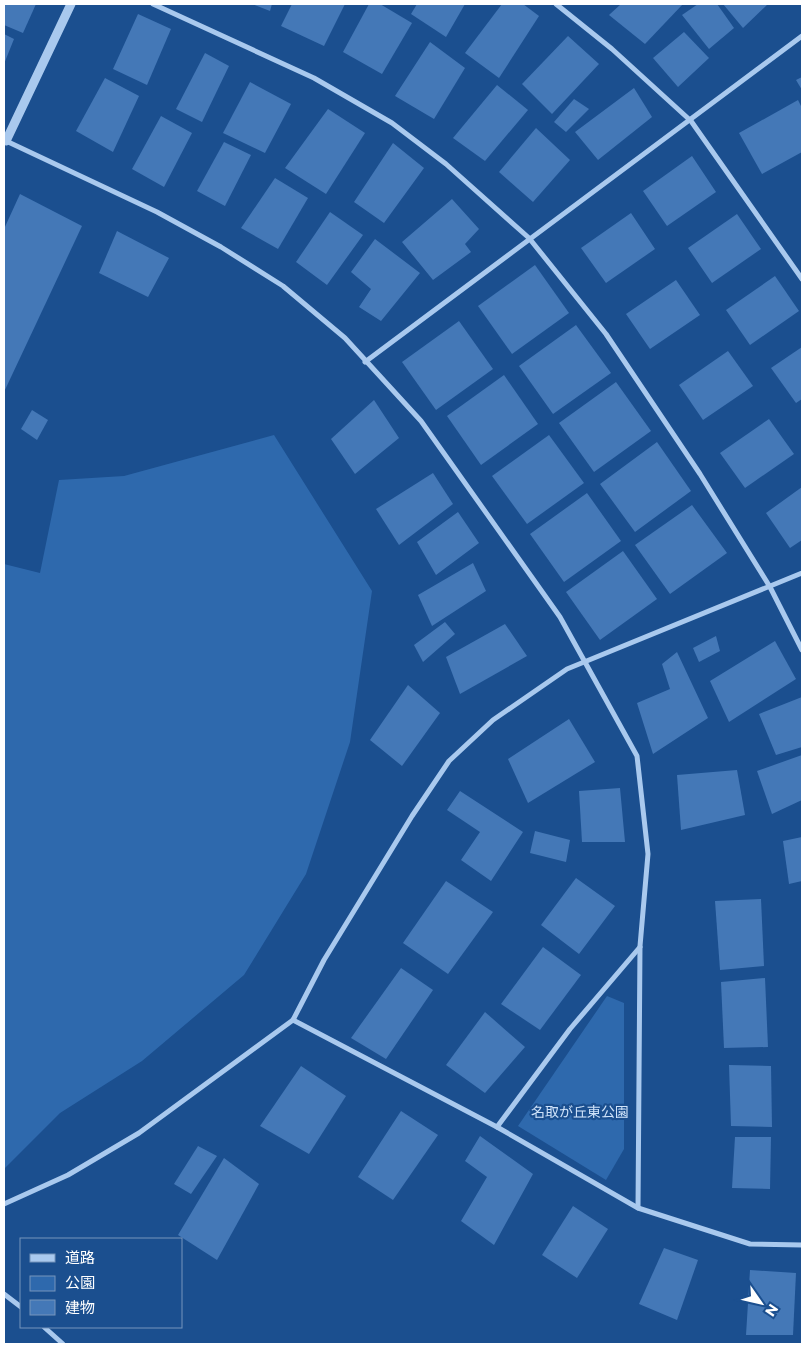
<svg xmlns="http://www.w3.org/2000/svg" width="806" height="1348" viewBox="0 0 806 1348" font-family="Montserrat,'Noto Sans JP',sans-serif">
<rect width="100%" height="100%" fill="#1b4f8f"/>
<g fill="#2e69ad">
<path d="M 274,435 L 372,591 L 350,742 L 306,874 L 244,975 L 142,1061 L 60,1113 L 4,1169 L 4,564 L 40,573 L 59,480 L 124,476 Z"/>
<path d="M 607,996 L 624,1003 L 624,1149 L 606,1180 L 518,1126 Z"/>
</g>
<g fill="#4478b7">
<path d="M 4,4 L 36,4 L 23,33 L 4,25 Z"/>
<path d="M 252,4 L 272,4 L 270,11 Z"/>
<path d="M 292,4 L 345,4 L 324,46 L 281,26 Z"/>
<path d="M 369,4 L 380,4 L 412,23 L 382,74 L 343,52 Z"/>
<path d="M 417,4 L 465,4 L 446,37 L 411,14 Z"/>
<path d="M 502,4 L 523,4 L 539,16 L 499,78 L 465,53 Z"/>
<path d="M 621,4 L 683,4 L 645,44 L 609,15 Z"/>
<path d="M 698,4 L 717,4 L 734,28 L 709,49 L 682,15 Z"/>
<path d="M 723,4 L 768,4 L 743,28 Z"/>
<path d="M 138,14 L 171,29 L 147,85 L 113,69 Z"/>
<path d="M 684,32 L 709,58 L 678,87 L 653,58 Z"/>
<path d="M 4,34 L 14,39 L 4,64 Z"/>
<path d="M 568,36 L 599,64 L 552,114 L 522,84 Z"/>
<path d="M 430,42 L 465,68 L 434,119 L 395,96 Z"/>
<path d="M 205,53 L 229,66 L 202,122 L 176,109 Z"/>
<path d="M 802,77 L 802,90 L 796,80 Z"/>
<path d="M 105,78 L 139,96 L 113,152 L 76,131 Z"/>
<path d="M 250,82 L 291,104 L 265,153 L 223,133 Z"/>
<path d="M 497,85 L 528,110 L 485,161 L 453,138 Z"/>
<path d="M 634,88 L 652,117 L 598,160 L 575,132 Z"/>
<path d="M 574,99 L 589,109 L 566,132 L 554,122 Z"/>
<path d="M 798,100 L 802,108 L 802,152 L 762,174 L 739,133 Z"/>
<path d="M 328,109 L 365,133 L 326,194 L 285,168 Z"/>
<path d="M 161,116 L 192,133 L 164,187 L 132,169 Z"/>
<path d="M 536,128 L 570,160 L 533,202 L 499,172 Z"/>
<path d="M 224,142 L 251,155 L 225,206 L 197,191 Z"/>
<path d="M 393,143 L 424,168 L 384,223 L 354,202 Z"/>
<path d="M 692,156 L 716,192 L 667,226 L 643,191 Z"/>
<path d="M 275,178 L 308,198 L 278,249 L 241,228 Z"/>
<path d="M 20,194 L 82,226 L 4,392 L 4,229 Z"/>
<path d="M 452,199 L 479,229 L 465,244 L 471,252 L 433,280 L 402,242 Z"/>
<path d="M 330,212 L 363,235 L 327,285 L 296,262 Z"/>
<path d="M 631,213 L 655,249 L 606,283 L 581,248 Z"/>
<path d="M 737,214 L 761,249 L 712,283 L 688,248 Z"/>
<path d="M 117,231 L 169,258 L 148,297 L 99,273 Z"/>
<path d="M 375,239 L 420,273 L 381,321 L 359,307 L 371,289 L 351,272 Z"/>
<path d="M 535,265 L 569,313 L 512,354 L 478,306 Z"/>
<path d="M 775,276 L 799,311 L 750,345 L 726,310 Z"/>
<path d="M 676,280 L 700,315 L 650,349 L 626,314 Z"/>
<path d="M 459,321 L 493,369 L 436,410 L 402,362 Z"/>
<path d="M 576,325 L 611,373 L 553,414 L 519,366 Z"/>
<path d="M 802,347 L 802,399 L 796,403 L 771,368 Z"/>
<path d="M 728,351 L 753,386 L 703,420 L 679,385 Z"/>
<path d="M 504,375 L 538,424 L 481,465 L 447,416 Z"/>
<path d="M 616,382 L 651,431 L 594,472 L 559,423 Z"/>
<path d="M 374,400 L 399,438 L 355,474 L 331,439 Z"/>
<path d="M 32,410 L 48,420 L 37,440 L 21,429 Z"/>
<path d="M 769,419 L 794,454 L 745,488 L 720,453 Z"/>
<path d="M 549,435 L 584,483 L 527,524 L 492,476 Z"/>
<path d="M 657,442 L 691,491 L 635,532 L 600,484 Z"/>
<path d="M 433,473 L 453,504 L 399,545 L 376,509 Z"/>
<path d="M 802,487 L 802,540 L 790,548 L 766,513 Z"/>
<path d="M 587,493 L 621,541 L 564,582 L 530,534 Z"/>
<path d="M 692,505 L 727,553 L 670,594 L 635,545 Z"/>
<path d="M 458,512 L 479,543 L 436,575 L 417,542 Z"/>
<path d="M 623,551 L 657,599 L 600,640 L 566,592 Z"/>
<path d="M 473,563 L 486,591 L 432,626 L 418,595 Z"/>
<path d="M 445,622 L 455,634 L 423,662 L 414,645 Z"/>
<path d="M 505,624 L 527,656 L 460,694 L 446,657 Z"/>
<path d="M 716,636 L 720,651 L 699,662 L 693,648 Z"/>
<path d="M 775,641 L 796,679 L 729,722 L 710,681 Z"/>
<path d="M 677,652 L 708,718 L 653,754 L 637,703 L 670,689 L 662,664 Z"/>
<path d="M 408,685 L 440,713 L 402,766 L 370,740 Z"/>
<path d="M 802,697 L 802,747 L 776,755 L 759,714 Z"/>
<path d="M 569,719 L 595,762 L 528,803 L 508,759 Z"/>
<path d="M 802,755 L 802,800 L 772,814 L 757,771 Z"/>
<path d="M 737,770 L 745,815 L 681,830 L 677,775 Z"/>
<path d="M 620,788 L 625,842 L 582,842 L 579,791 Z"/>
<path d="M 460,791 L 523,832 L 491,881 L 461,860 L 480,832 L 447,810 Z"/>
<path d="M 535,831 L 570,840 L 566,862 L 530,853 Z"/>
<path d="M 802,837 L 802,881 L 789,884 L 783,841 Z"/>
<path d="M 576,878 L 615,906 L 579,954 L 541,925 Z"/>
<path d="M 446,881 L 493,912 L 448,974 L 403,943 Z"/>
<path d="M 761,899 L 764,966 L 720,970 L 715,901 Z"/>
<path d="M 543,947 L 581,975 L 540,1030 L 501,1004 Z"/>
<path d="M 401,968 L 433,990 L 386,1059 L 351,1038 Z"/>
<path d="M 765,978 L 768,1047 L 724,1048 L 721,982 Z"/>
<path d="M 485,1012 L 525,1047 L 485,1093 L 446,1065 Z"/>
<path d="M 729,1065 L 771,1066 L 772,1127 L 731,1126 Z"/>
<path d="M 301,1066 L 346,1096 L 309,1154 L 260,1126 Z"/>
<path d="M 401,1111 L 438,1135 L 393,1200 L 358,1177 Z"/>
<path d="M 480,1136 L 533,1174 L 494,1245 L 461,1221 L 487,1177 L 465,1161 Z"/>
<path d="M 735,1137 L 771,1137 L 770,1189 L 732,1188 Z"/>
<path d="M 198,1146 L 217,1156 L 191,1194 L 174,1184 Z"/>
<path d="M 224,1158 L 259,1184 L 217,1260 L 178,1235 Z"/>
<path d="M 573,1206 L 608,1229 L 577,1278 L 542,1255 Z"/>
<path d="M 664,1248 L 698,1260 L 677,1320 L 639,1304 Z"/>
<path d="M 750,1270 L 796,1273 L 793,1335 L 746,1335 Z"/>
</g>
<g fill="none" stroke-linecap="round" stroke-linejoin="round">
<g stroke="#a9c9ee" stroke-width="5">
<path d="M 153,4 L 314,78 L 392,123 L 446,164 L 529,238 L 606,334 L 700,474 L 770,587 L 802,650"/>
<path d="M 556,4 L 612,49 L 691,121 L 802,279"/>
<path d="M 4,140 L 157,212 L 221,247 L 283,286 L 345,338 L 421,421 L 560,617 L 637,756 L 648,854 L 640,946 L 638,1208"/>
<path d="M 365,362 L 802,36"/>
<path d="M 293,1020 L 497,1127 L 638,1208 L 750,1244 L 802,1245"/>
<path d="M 497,1127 L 570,1029 L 640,947"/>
<path d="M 4,1204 L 68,1175 L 139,1133 L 293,1020 L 324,960 L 412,816 L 449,761 L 493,720 L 567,669 L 802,573"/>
<path d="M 4,1294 L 21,1307"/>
<path d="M 44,1327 L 63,1344"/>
</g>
<path stroke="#a9c9ee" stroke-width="9" d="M 6,141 L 71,4"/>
</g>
<g text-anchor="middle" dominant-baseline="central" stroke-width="4.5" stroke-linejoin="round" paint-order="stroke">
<g font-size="14" fill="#cfe3fa" stroke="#1b4f8f">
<text x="580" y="1112">名取が丘東公園</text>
</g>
</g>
<rect width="806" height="1348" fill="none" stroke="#ffffff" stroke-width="10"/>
<rect x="20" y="1238" width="162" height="90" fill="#1b4f8f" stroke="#7695bc"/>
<rect x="30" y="1254" width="25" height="8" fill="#a9c9ee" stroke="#7695bc"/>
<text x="65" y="1263" font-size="15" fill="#ffffff">道路</text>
<rect x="30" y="1276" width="25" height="15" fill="#2e69ad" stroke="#7695bc"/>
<text x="65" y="1288" font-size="15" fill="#ffffff">公園</text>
<rect x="30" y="1300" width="25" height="15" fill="#4478b7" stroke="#7695bc"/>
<text x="65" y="1313" font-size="15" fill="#ffffff">建物</text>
<g transform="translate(761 1303) rotate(124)" stroke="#1b4f8f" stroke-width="4" paint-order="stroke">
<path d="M0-4L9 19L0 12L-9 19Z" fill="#ffffff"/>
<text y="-8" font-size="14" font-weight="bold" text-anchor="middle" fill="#ffffff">N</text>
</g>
</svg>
